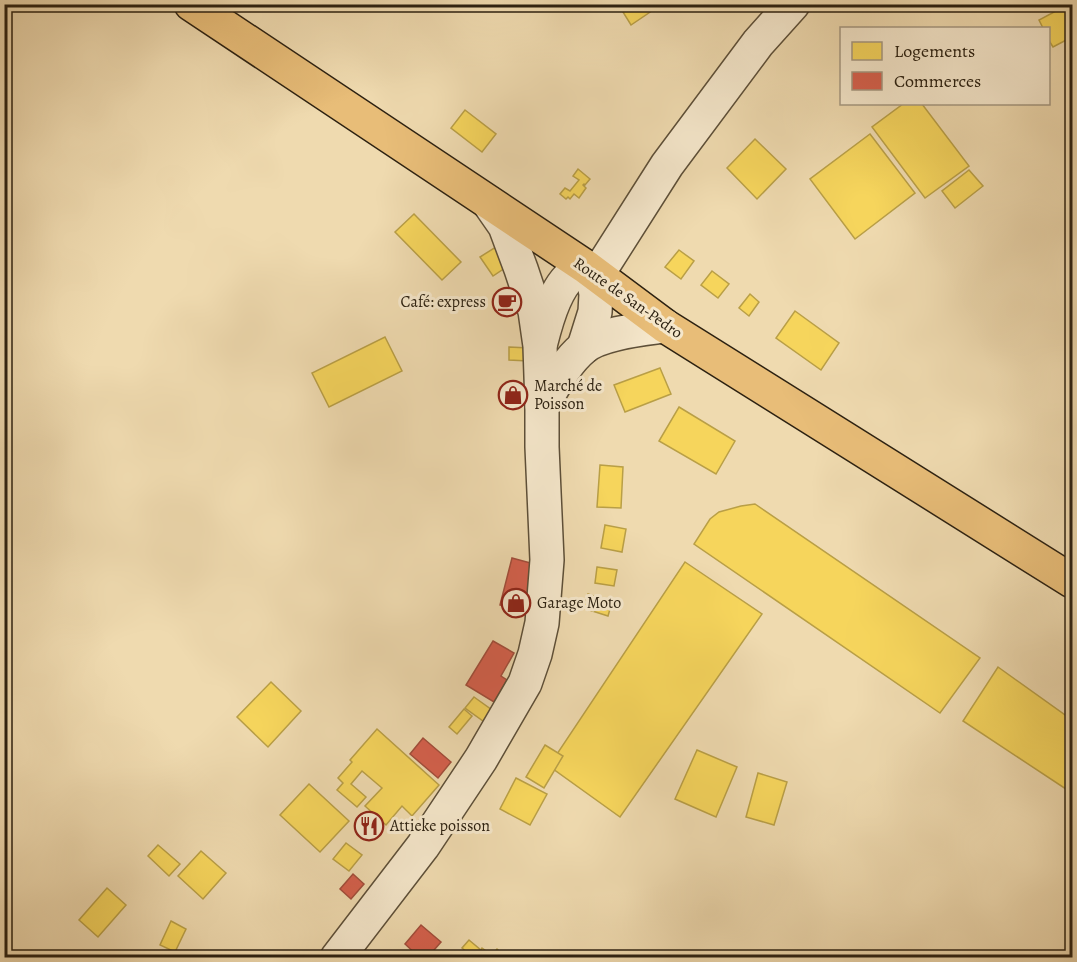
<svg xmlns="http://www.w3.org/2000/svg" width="1077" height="962" viewBox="0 0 1077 962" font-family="Alegreya,serif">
<rect width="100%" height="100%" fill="#efdaaf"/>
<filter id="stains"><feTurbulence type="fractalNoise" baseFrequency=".00333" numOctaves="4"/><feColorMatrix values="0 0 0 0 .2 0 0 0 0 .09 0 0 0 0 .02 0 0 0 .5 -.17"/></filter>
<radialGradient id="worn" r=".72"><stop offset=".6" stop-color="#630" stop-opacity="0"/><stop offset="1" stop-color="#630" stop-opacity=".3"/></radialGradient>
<g fill="#f6d55c" stroke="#b99f46" stroke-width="1.5">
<path d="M 618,4 L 662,4 L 631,25 Z"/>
<path d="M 1069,4 L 1072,4 L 1072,37 L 1053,47 L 1048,39 L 1048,28 L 1043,28 L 1039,20 Z"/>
<path d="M 903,104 L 922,104 L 969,166 L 925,198 L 872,127 Z"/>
<path d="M 465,110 L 496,134 L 482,152 L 451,128 Z"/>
<path d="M 870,134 L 915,193 L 855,239 L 810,179 Z"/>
<path d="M 755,139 L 786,169 L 757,199 L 727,168 Z"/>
<path d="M 578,169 L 590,179 L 585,185 L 584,184 L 583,185 L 586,188 L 579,198 L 574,194 L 570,199 L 568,197 L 566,199 L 560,194 L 565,188 L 570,191 L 579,180 L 573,176 Z"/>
<path d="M 969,170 L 983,186 L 955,208 L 942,191 Z"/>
<path d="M 414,214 L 461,262 L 442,280 L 395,232 Z"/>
<path d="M 499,245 L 511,264 L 493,276 L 480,257 Z"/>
<path d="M 679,250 L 694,261 L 681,279 L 665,267 Z"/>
<path d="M 712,271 L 729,284 L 718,298 L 701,285 Z"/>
<path d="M 750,294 L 759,302 L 749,316 L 739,308 Z"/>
<path d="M 795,311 L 839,343 L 821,370 L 776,338 Z"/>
<path d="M 385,337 L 402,371 L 329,407 L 312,373 Z"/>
<path d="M 509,347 L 529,348 L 528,361 L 509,360 Z"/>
<path d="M 660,368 L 671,394 L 625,412 L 614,385 Z"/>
<path d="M 679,407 L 735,441 L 716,474 L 659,441 Z"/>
<path d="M 600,465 L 623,467 L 621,508 L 597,507 Z"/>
<path d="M 755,504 L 980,658 L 940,713 L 694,544 L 710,519 L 719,512 L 741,506 Z"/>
<path d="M 605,525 L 626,529 L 622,552 L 601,548 Z"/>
<path d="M 685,562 L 762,614 L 620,817 L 549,766 Z"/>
<path d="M 597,567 L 617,570 L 614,586 L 595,583 Z"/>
<path d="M 588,594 L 612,602 L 608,616 L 583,608 Z"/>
<path d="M 998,667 L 1072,720 L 1072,793 L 963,721 Z"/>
<path d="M 271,682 L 301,711 L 268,747 L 237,717 Z"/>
<path d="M 474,697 L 492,710 L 483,721 L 465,708 Z"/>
<path d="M 464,709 L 472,716 L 457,734 L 449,727 Z"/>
<path d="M 377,729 L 439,785 L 412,816 L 402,806 L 386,825 L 365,806 L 382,788 L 362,771 L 351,784 L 366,797 L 357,807 L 337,790 L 343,783 L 338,778 L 352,762 L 350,760 Z"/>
<path d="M 545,745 L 563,756 L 544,788 L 526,777 Z"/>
<path d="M 697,750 L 737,767 L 716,817 L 675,799 Z"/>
<path d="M 758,773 L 787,782 L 774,825 L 746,817 Z"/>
<path d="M 516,778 L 547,794 L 530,825 L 500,809 Z"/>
<path d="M 309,784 L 349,821 L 320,852 L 280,815 Z"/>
<path d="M 346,843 L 362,855 L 349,871 L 333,859 Z"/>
<path d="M 158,845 L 180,864 L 169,876 L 148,856 Z"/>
<path d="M 201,851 L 226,873 L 203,899 L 178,876 Z"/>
<path d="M 107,888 L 126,905 L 98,937 L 79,920 Z"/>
<path d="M 171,921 L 186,929 L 175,952 L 160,945 Z"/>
<path d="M 469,940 L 481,950 L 482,948 L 492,955 L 497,949 L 507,958 L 474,958 L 462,948 Z"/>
</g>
<g fill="#d6604d" stroke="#a34d3b" stroke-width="1.5">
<path d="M 512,558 L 538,565 L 527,612 L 500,605 Z"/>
<path d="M 493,641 L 514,653 L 501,676 L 507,680 L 494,702 L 466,685 Z"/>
<path d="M 423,738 L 451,762 L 438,778 L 410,754 Z"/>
<path d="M 353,874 L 364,884 L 351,899 L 340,889 Z"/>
<path d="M 421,925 L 441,942 L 427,958 L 420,958 L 405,944 Z"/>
</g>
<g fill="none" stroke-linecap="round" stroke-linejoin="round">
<g stroke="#5d4f38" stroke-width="36">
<g id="minor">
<path d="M 597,275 L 667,165 L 758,43 L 793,4"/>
<path d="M 541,342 C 546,322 555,287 573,274 C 577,271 582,270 586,267"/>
<path d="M 584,347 L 595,312 L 596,294 L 592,273"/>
<path d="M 542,406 C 554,386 565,363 583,348 C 600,333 643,329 665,326"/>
<path d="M 337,958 L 423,846 L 481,759 L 525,683 L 535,654 L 542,623 L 547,560 L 542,447 L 542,406 L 540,346 L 535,311 L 521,269 L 505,226 L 489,203"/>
</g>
</g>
<g stroke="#2c2111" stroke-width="36">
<path id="major" d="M 191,4 L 586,267 L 665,326 L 1072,581"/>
</g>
<use href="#minor" stroke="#f5e7cb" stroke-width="33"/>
<use href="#major" stroke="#e8bd78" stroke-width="33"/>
</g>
<defs>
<g id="cafe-ring" transform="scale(1.5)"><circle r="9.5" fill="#f5e7cb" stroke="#8f2418" stroke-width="1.5"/><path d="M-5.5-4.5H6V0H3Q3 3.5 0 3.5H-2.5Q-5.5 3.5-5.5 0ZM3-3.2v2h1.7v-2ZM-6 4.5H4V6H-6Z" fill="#8f2418"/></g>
<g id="shop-ring" transform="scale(1.5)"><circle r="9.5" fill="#f5e7cb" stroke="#8f2418" stroke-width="1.5"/><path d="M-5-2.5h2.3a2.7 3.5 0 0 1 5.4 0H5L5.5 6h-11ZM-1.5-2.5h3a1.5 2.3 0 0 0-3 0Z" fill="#8f2418"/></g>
<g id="restaurant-ring" transform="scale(1.5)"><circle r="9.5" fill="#f5e7cb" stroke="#8f2418" stroke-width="1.5"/><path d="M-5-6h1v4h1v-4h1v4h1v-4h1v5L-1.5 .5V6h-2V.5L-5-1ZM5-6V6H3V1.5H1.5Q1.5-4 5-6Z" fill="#8f2418"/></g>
</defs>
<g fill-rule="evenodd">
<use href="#cafe-ring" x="507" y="302"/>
<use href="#shop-ring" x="513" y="395"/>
<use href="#shop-ring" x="516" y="603"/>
<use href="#restaurant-ring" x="369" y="826"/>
</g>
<g text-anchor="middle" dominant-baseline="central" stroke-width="6" stroke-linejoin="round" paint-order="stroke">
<g font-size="16" fill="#2c2111" stroke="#f5e7cb">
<text transform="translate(628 298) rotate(35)">Route de San-Pedro</text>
</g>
<g font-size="16" fill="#2c2111" stroke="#f5e7cb" text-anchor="start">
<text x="486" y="302" text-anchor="end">Café: express</text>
<text x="534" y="386">Marché de<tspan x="534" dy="18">Poisson</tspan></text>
<text x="537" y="603">Garage Moto</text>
<text x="390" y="826">Attieke poisson</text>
</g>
</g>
<rect width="1077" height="962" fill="none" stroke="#efdaaf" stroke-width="24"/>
<rect x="6" y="6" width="1065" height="950" fill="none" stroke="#2c2111" stroke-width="3"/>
<rect x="12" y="12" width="1053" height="938" fill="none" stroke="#2c2111" stroke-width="1.5"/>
<rect x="840" y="27" width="210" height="78" fill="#f5e7cb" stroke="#a59881" stroke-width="1.5"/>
<rect x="852" y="42" width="30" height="18" fill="#f6d55c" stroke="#a59881" stroke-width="1.5"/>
<text x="894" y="57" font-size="18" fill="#2c2111">Logements</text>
<rect x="852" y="72" width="30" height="18" fill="#d6604d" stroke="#a59881" stroke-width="1.5"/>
<text x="894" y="87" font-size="18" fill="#2c2111">Commerces</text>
<rect width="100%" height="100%" filter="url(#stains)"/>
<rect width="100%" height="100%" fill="url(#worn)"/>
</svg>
